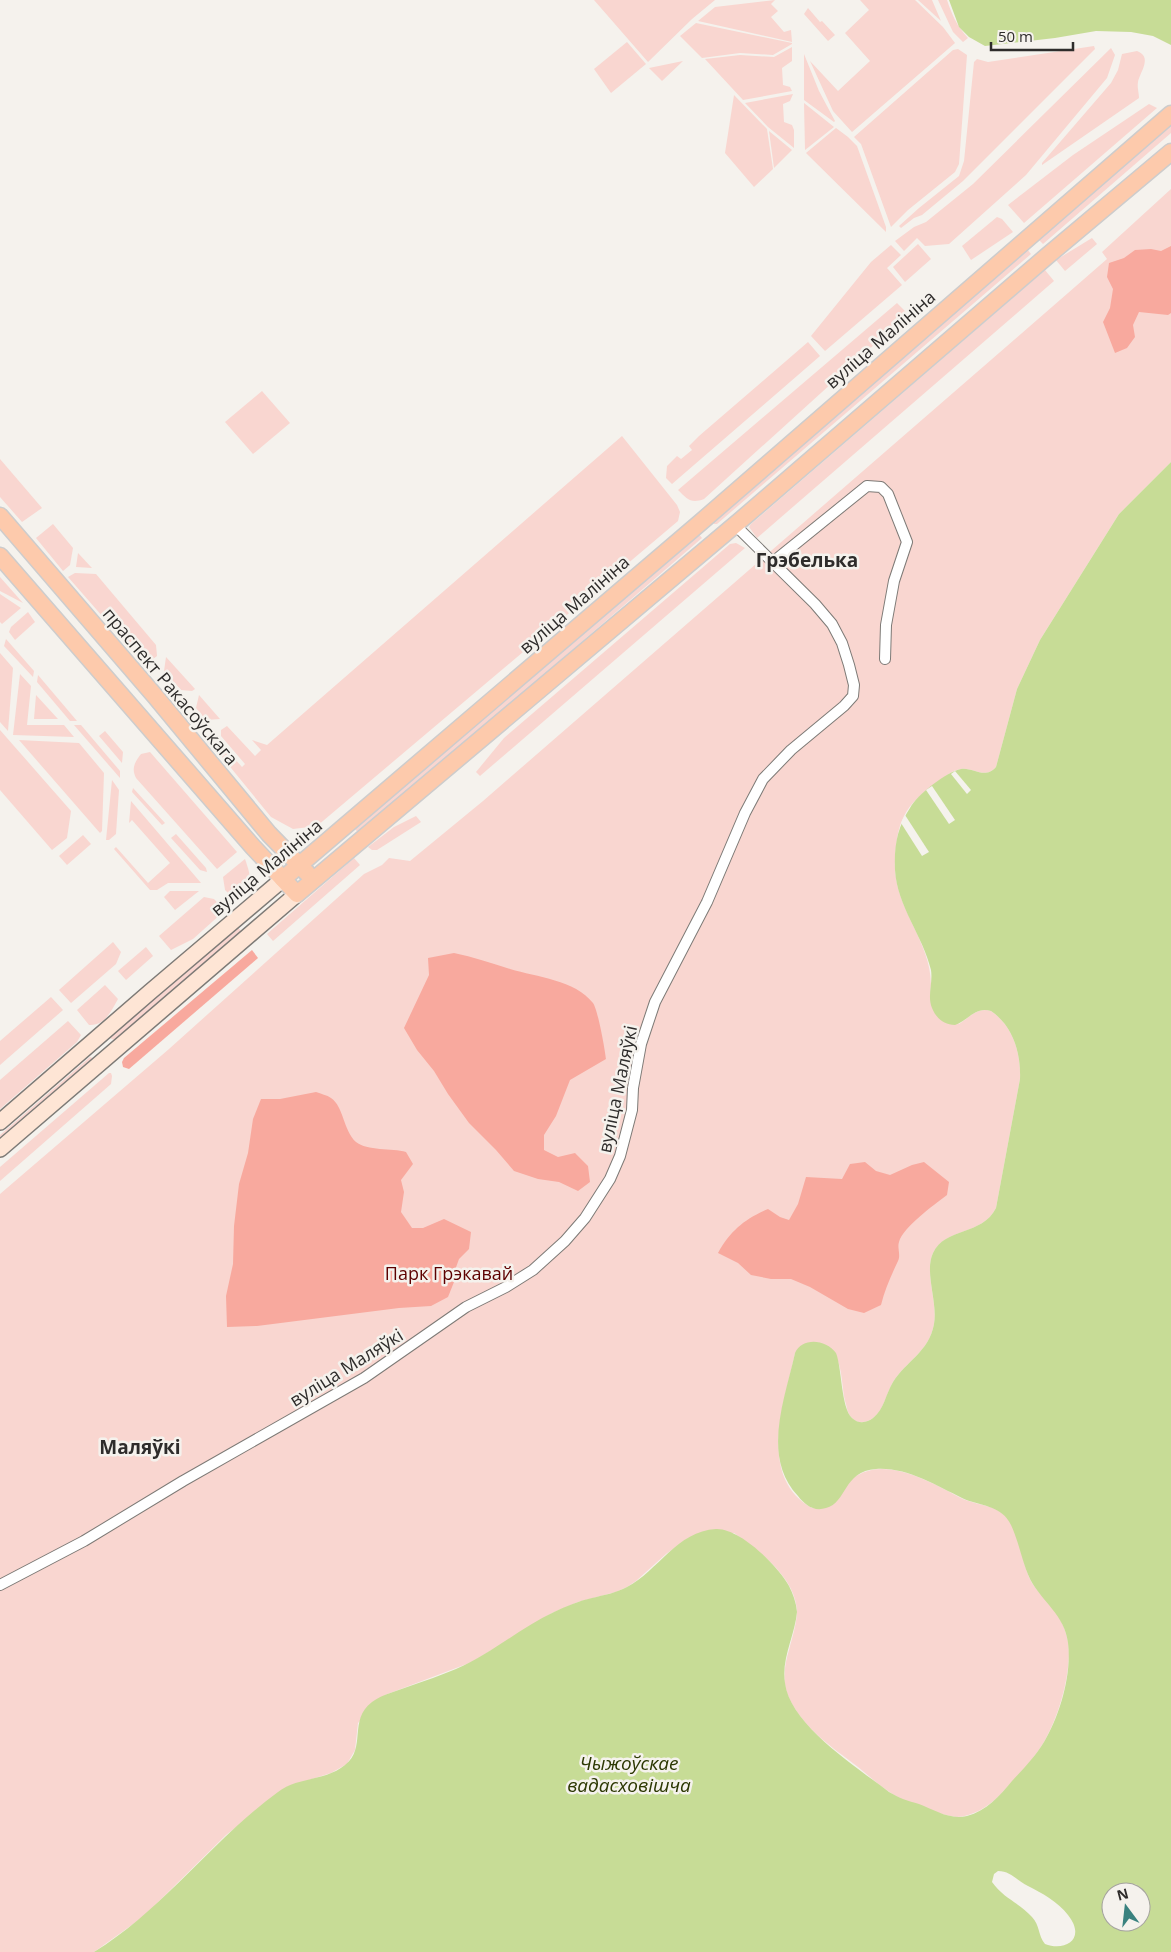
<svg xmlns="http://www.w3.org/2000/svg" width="1171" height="1952" viewBox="0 0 1171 1952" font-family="'Open Sans',sans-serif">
<rect width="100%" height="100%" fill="#f5f2ed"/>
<g fill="#f9d6d0">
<path d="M 594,0 L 715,0 L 692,19 L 648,62 Z"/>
<path d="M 775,0 L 771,4 L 778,11 L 771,17 L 784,32 L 791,30 L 792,42 L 698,21 L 715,7 Z"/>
<path d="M 860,0 L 915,0 L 943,27 L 955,43 L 852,132 L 833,111 L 810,61 L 838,91 L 870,61 L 845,33 L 869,10 Z"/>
<path d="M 918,0 L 932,0 L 941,21 Z"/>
<path d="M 938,0 L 947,0 C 952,15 957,26 968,38 L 963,42 L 953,32 Z"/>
<path d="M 808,8 L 820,22 L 822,21 L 835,35 L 828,41 L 804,14 Z"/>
<path d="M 696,23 L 792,43 L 792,44 L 773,55 L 740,53 L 702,58 L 680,36 Z"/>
<path d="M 627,42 L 646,64 L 611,93 L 594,69 Z"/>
<path d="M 1094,46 L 1095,49 L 963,181 L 922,215 L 914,218 L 901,228 L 899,226 L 919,208 L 959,176 L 964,161 L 974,62 L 977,59 L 988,62 Z"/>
<path d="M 792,47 L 792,61 L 782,68 L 783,85 L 790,87 L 792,91 L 743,100 L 705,59 L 740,55 L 774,57 Z"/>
<path d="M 1111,48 L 1115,55 L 1107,78 L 1026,175 L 949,244 L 925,246 L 917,238 L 904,251 L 895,241 L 914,227 L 926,222 L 973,184 Z"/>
<path d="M 958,49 L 967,55 L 959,164 L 955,172 L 908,210 L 891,227 L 861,144 L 854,137 L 953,50 Z"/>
<path d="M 1137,51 C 1153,57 1140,72 1138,82 C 1137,87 1139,93 1139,98 L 1042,165 L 1042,163 L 1111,83 L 1118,70 L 1122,54 Z"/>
<path d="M 804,54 L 819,91 L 835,121 L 834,122 L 804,100 Z"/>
<path d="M 683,61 L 662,81 L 649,68 Z"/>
<path d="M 793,94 L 790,101 L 783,104 L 784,122 L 792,125 L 794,130 L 794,148 L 768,127 L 745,103 Z"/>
<path d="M 734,95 L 767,129 L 773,169 L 754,187 L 725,153 Z"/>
<path d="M 804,103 L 834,127 L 805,150 Z"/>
<path d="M 1149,104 L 1157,108 L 1024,223 L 1008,205 L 1073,155 Z"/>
<path d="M 1171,125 L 1171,133 L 1043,244 L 1038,239 Z"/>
<path d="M 836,128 L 848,137 L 857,146 L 886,227 L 886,232 L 806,153 Z"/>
<path d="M 769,131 L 792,150 L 774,168 Z"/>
<path d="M 1171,189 L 1171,462 L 1119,514 L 1040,640 L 1017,689 L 996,767 C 985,780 973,767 961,769 C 952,770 945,777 938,782 C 904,805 897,821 895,861 C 892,909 938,947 930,995 L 959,1024 C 970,1017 977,1007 991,1011 C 1013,1026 1021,1053 1020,1079 L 996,1208 C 982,1236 946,1227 933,1253 C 924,1272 938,1303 934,1324 C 929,1352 906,1361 893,1382 C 886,1394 884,1410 873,1418 C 867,1423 857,1424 852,1418 C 847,1414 847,1406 845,1401 C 840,1377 844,1348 816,1342 L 795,1353 C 785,1402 756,1477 812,1508 C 823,1501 838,1494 847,1485 C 851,1481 853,1477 858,1475 C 889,1457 934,1484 961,1498 C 977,1506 997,1504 1008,1519 C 1022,1537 1021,1564 1032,1583 C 1037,1591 1043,1596 1049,1603 C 1062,1618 1069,1635 1069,1655 C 1068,1684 1058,1717 1044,1742 C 1032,1762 1014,1780 998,1797 C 987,1807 973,1816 958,1817 C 945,1817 906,1802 894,1795 C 881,1787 870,1777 858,1767 C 832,1747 804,1729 789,1698 C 782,1683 784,1666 789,1650 C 792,1638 796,1626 797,1613 C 797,1578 759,1551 734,1533 L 688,1538 L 666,1554 L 636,1581 L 627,1587 L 616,1592 L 578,1602 L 552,1613 L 472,1662 L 385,1695 L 358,1723 L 355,1750 L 347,1764 L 331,1773 L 287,1787 L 226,1835 L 143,1917 L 94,1952 L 0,1952 L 0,1194 L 169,1049 L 364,874 L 382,865 L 389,858 L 410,861 L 483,801 L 1068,293 L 1107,259 L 1102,252 Z"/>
<path d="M 997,217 L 1002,219 L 1013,232 L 971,260 L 962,246 Z"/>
<path d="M 1092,238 L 1097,244 L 1065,271 L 1056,260 Z"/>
<path d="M 918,244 L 931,259 L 905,282 L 893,267 Z"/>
<path d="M 891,245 L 901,255 L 887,268 L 902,285 L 825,351 L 811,336 L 871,262 Z"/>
<path d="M 1027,249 L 1031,254 L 717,524 L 714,524 L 713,522 Z"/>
<path d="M 1045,270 L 1054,281 L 757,538 L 749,527 L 751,524 Z"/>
<path d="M 897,303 L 908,314 L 704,499 C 691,504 687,499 678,490 Z"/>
<path d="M 808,342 L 820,356 L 672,484 L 666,478 L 667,466 L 677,456 L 681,459 L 692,450 L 689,446 L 699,436 Z"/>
<path d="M 262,391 L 290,423 L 253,454 L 225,422 Z"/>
<path d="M 622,436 L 677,505 L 680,512 L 678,521 L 317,826 L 293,829 L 271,817 L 209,741 L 217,739 L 242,767 L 245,764 L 221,736 L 221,730 L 227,726 L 255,756 L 261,750 L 252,740 L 267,745 Z"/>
<path d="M 0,459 L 42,508 L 22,522 L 0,497 Z"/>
<path d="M 53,524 L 73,548 L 70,565 L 63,571 L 36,538 Z"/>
<path d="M 698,533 L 702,538 L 359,834 L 355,829 Z"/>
<path d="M 736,543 L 745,548 L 480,776 L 476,772 L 504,738 L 730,544 Z"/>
<path d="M 78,553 L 92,568 L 76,567 Z"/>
<path d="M 75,573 L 96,574 L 156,645 L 157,656 L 145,665 L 68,577 Z"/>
<path d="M 0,577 L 23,603 L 0,591 Z"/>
<path d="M 0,594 L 21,608 L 2,624 L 0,622 Z"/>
<path d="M 28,612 L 35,622 L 15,640 L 9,632 L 11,627 Z"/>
<path d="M 6,639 L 34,671 L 33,677 L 4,646 Z"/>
<path d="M 0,653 L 13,668 L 8,731 L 0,722 Z"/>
<path d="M 166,657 L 195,689 L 192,691 L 181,690 L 164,671 Z"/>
<path d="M 20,674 L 31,686 L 27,725 L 64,725 L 74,737 L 13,735 Z"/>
<path d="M 38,675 L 77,721 L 70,721 L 37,682 Z"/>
<path d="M 36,695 L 58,719 L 34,719 Z"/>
<path d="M 199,695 L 220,719 L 206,720 L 196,708 Z"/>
<path d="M 74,725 L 81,725 L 120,771 L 120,778 Z"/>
<path d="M 0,730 L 71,811 L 67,838 L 52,850 L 0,790 Z"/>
<path d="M 105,731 L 123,752 L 122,763 L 99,736 Z"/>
<path d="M 19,740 L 79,743 L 104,773 L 102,831 L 100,833 Z"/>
<path d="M 150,752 L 237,852 L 217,869 L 136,778 C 131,768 135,762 141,754 Z"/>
<path d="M 112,780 L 119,790 L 116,834 L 109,840 L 106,840 Z"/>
<path d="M 133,788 L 165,823 L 162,825 L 132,792 Z"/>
<path d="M 131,801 L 201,883 L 168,883 L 157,890 L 150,890 L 114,849 L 116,847 L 148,883 L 170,863 L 132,820 L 129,823 Z"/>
<path d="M 416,816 L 421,822 L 377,850 L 372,850 L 368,847 L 394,827 Z"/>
<path d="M 176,834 L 206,868 L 207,872 L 200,870 L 171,838 Z"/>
<path d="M 83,835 L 91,844 L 67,865 L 59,856 Z"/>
<path d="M 354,858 L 360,865 L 273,941 L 267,934 Z"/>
<path d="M 245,859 C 252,879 253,887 237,902 L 225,890 L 223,877 Z"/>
<path d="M 170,891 L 199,891 L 175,910 L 164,897 Z"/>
<path d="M 204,897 L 214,899 L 223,909 L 222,913 L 193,939 L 171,950 L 159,936 Z"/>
<path d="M 236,925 L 241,931 L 116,1041 L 110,1038 L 112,1035 Z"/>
<path d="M 113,942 L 121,952 L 116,964 L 71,1003 L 59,990 Z"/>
<path d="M 146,947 L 153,956 L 126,980 L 118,971 Z"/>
<path d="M 105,985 L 118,999 C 111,1011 105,1026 89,1025 L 77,1010 Z"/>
<path d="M 51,997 L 63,1010 L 0,1065 L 0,1041 Z"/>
<path d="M 68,1021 L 81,1035 L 77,1042 L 0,1109 L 0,1080 Z"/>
<path d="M 90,1057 L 95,1059 L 0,1142 L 0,1135 Z"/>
<path d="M 109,1073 L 111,1073 L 112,1076 L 111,1084 L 0,1181 L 0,1167 Z"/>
</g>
<g fill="#f8a99e">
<path d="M 1171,246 L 1171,313 L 1168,315 L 1139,312 L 1133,325 L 1135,337 L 1127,348 L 1115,353 L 1103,322 L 1110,308 L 1113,289 L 1107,277 L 1109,263 L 1124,258 L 1135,250 L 1151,249 L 1161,251 Z"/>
<path d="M 252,950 L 258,958 L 129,1069 L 123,1067 L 122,1062 L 124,1058 Z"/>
<path d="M 454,953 C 473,957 491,963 510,969 C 537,977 575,980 593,1003 C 598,1010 605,1050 606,1059 L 570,1080 L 556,1116 L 544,1135 L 544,1150 L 558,1157 L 575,1153 L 588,1166 L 590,1182 L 578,1191 L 559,1182 L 538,1179 L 514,1171 L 496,1150 L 469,1123 L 448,1094 L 434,1071 L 417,1050 L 404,1028 L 429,975 L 428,958 Z"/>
<path d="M 316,1092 C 321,1094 327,1095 331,1098 C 344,1107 343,1130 356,1142 C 367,1151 392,1148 406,1152 L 413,1164 L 401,1180 L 404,1192 L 401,1212 L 412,1228 L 423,1228 L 444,1219 L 471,1232 L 469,1249 L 459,1259 L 454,1273 L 454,1282 L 448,1297 L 431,1306 L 399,1308 L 257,1326 L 227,1327 L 226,1296 L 233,1264 L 234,1226 L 239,1184 L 248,1153 L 253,1119 L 261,1099 L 280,1099 Z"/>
<path d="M 865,1162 L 876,1171 L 890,1175 L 912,1165 L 924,1162 L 949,1182 L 947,1195 C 934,1205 903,1227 899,1242 C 897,1248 901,1255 898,1261 C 891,1276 885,1289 881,1305 L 864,1313 L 848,1309 L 810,1287 L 791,1279 L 771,1279 L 751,1275 L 738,1263 L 718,1253 C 731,1230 745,1219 768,1209 L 780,1217 L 789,1220 L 798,1204 L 806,1177 L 842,1179 L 850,1164 Z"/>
</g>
<g fill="#c7dc96" fill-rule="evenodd">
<path d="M 949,0 L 1171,0 L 1171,45 L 1153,36 L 1131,32 L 1096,31 L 1055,38 L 985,46 L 969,37 L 959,27 Z"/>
<path d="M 1171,462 L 1171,1952 L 94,1952 C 164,1909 212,1840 278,1792 C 297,1777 326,1781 345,1765 C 367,1748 348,1720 372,1702 C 383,1694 397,1691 410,1686 C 425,1681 441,1675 456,1669 C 491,1654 520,1628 554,1612 C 566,1606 579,1601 592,1598 C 604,1595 616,1593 627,1587 C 658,1571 677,1531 716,1529 C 740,1528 778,1566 789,1586 C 793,1594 796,1602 797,1612 C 795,1635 781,1659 785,1683 C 790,1725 857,1767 889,1792 C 899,1798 908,1801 919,1804 C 935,1810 949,1820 967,1816 C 986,1811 1000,1796 1012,1781 C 1023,1769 1035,1757 1044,1742 C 1060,1715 1072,1674 1068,1643 C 1065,1615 1042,1602 1030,1579 C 1022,1562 1019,1542 1011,1525 C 1002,1505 979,1506 962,1498 C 935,1485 907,1467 876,1469 C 843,1471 847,1503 826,1508 C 814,1512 805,1505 798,1496 C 761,1457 785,1399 795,1353 C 802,1337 826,1339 836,1353 C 842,1368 841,1408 852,1418 C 858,1424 867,1423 873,1418 C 884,1410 886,1393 893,1382 C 906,1361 929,1352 934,1324 C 938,1302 924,1272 933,1253 C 945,1227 982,1236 996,1208 L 1020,1079 C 1021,1053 1013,1026 991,1011 C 975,1006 968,1021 955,1025 C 944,1025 936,1018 932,1008 C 927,996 933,983 931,970 C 923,936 897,906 895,870 C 894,846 897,828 910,808 C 917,795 946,772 961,769 C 973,767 985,780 996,767 L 1017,689 L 1040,640 L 1119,514 ZM 998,1871 C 1011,1871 1017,1881 1028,1886 C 1042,1893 1058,1902 1068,1915 C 1087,1939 1065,1952 1045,1944 C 1038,1936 1040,1925 1032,1917 C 1020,1903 1004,1899 992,1882 L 994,1874 ZM 1111,1892 L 1141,1892 L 1141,1922 L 1111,1922 Z"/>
</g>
<g fill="#f5f2ed">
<path d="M 955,771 L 971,790 L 967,794 L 951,774 Z"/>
<path d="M 932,786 L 955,820 L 949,824 L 926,790 Z"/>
<path d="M 905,815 L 929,852 L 922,856 L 901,823 Z"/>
</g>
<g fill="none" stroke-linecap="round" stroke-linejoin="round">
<g stroke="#7d7a76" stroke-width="12">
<g id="street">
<path d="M 773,562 L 867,486 L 881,487 L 888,494 L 907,542 L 894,581 L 886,625 L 885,659"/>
<path d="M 0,1585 L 84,1541 L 183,1481 L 364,1378 L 466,1307 L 506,1287 L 533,1270 L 565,1241 L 585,1218 L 610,1179 L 620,1156 L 632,1110 L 633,1088 L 641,1044 L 655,1002 L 707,902 L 745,813 L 763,779 L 791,750 L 844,706 L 853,696 L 854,685 L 849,665 L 842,643 L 832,624 L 815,604 L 735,525"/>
</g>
</g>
<g stroke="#7d7a76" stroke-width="18">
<g id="secondary">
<path d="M 0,1122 L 150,992 L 283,879"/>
<path d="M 0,1149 L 297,894"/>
</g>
</g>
<g stroke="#cdcccc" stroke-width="19">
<g id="primary">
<path d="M 0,516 L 155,696 L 269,834 L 307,873"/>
<path d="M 0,556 L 253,847 L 297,894 L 742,519 L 1046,257 L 1171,152"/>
<path d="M 283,879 L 701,522 L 1171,114"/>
</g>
</g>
<use href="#street" stroke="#fff" stroke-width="10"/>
<use href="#secondary" stroke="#fee5d5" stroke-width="15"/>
<use href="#primary" stroke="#fdcaac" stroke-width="16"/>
</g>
<g text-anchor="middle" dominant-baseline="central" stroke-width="5" stroke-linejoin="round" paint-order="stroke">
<g font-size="18" fill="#2e2c2b" stroke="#f5f2ed">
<text transform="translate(880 339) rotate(-41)">вуліца Малініна</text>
<text transform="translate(574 604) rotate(-41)">вуліца Малініна</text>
<text transform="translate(171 686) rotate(50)">праспект Ракасоўскага</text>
<text transform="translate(266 867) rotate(-40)">вуліца Малініна</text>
<text transform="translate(617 1089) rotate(-78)">вуліца Маляўкі</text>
<text transform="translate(346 1367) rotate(-32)">вуліца Маляўкі</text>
</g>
<g font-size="18" fill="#5d0001" stroke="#f5f2ed">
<text x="449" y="1273">Парк Грэкавай</text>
</g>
<g font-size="19" font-weight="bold" fill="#2e2c2b" stroke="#f5f2ed">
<text x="807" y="560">Грэбелька</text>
<text x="140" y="1447">Маляўкі</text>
</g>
<g font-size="19" font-style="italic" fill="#2c3802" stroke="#f5f2ed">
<text x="629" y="1763">Чыжоўскае<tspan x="629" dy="22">вадасховішча</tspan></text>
</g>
</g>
<g transform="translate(1126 1907) rotate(345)"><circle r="24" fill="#f5f2ed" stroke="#a5a39f"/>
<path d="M0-4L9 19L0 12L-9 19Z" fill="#3a827f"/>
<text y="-8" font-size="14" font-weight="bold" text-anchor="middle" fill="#2e2c2b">N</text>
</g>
<path d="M991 42v8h82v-8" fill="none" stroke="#2e2c2b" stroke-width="2.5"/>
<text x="998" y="42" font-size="15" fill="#2e2c2b" stroke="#f5f2ed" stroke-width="4" paint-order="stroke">50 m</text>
</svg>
